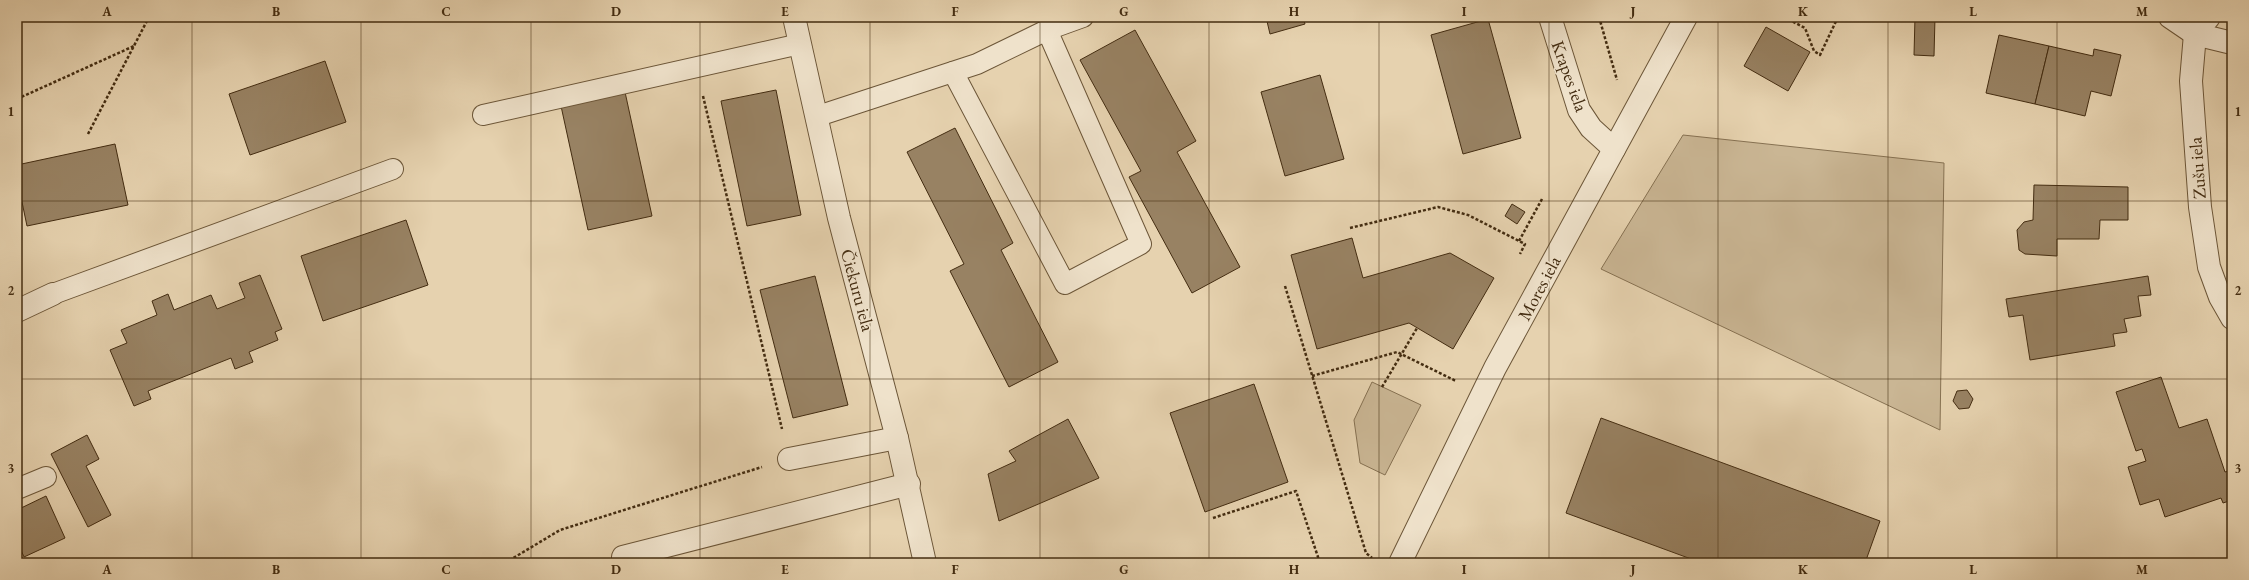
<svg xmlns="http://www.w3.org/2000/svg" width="2249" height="580" viewBox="0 0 2249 580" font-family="'EB Garamond',serif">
<rect width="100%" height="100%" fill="#e6d2af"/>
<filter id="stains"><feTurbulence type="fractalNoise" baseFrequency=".005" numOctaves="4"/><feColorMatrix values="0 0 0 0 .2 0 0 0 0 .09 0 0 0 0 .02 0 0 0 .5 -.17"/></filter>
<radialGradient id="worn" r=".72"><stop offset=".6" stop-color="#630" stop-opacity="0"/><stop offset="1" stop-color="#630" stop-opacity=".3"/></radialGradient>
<g fill="#cab694" stroke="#867152">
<path d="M 1683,135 L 1944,163 L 1940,430 L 1601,269 Z"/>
<path d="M 1372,382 L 1421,405 L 1385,475 L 1360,463 L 1354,420 Z"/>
</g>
<g fill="#988263" stroke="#432c11">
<path d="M 1266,17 L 1303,17 L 1305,24 L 1270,34 Z"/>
<path d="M 1915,17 L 1935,17 L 1934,56 L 1914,55 Z"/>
<path d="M 1488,19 L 1521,138 L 1463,154 L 1431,35 Z"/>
<path d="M 1766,27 L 1810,52 L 1788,91 L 1744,66 Z"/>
<path d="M 1135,30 L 1196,141 L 1177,152 L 1240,267 L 1192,293 L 1129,177 L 1141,171 L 1080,60 Z"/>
<path d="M 1999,35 L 2049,46 L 2035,104 L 1986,93 Z"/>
<path d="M 2049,46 L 2093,56 L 2094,49 L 2121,55 L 2111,96 L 2091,91 L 2085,116 L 2035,104 Z"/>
<path d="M 325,61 L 346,122 L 250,155 L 229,94 Z"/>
<path d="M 1320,75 L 1344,159 L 1285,176 L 1261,92 Z"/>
<path d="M 776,90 L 801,215 L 747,226 L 721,101 Z"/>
<path d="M 625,92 L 652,216 L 588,230 L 561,106 Z"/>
<path d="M 955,128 L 1013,243 L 1001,250 L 1058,362 L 1009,387 L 950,271 L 964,264 L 907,152 Z"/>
<path d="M 115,144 L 128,205 L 27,226 L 17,178 L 17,165 Z"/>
<path d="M 2034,185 L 2128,187 L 2128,220 L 2100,220 L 2099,239 L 2057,239 L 2057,256 L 2025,254 L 2019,250 L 2017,230 L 2024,222 L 2033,220 Z"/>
<path d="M 1512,204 L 1525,212 L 1517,224 L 1505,216 Z"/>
<path d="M 406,220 L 428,285 L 323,321 L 301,256 Z"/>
<path d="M 1352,238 L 1363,278 L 1450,253 L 1494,278 L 1453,349 L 1409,323 L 1317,349 L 1291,255 Z"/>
<path d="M 260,275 L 282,329 L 275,332 L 278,340 L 249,352 L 253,362 L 235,369 L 231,358 L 148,391 L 151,399 L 134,406 L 110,350 L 127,343 L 121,330 L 157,315 L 152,301 L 168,294 L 174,310 L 211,295 L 217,309 L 245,298 L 239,283 Z"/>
<path d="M 815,276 L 848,405 L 793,418 L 760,290 Z"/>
<path d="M 2148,276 L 2151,295 L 2138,296 L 2141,316 L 2124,319 L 2127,332 L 2113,334 L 2115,346 L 2030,360 L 2023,315 L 2009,317 L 2006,299 Z"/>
<path d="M 2161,377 L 2179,428 L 2207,419 L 2225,472 L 2232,470 L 2232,500 L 2223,503 L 2221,498 L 2165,517 L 2159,499 L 2140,505 L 2128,467 L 2146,461 L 2142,449 L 2136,451 L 2116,392 Z"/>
<path d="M 1254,384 L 1288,482 L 1205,512 L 1170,413 Z"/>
<path d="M 1967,390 L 1973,399 L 1969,408 L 1959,409 L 1953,401 L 1957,391 Z"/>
<path d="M 1601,418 L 1880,521 L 1865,563 L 1702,563 L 1566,513 Z"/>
<path d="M 1068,419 L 1099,478 L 999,521 L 988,474 L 1016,461 L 1009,451 Z"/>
<path d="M 87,435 L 99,459 L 86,466 L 111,515 L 88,527 L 51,454 Z"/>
<path d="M 46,496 L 65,538 L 24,557 L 17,541 L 17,510 Z"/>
</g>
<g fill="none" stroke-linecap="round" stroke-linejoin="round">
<g stroke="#6c5638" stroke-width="22">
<g id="service">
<path d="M 953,72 L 1065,284 L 1141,244 L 1047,30"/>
<path d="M 483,115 L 800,44"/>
<path d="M 818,116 L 977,64 L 1047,30 L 1083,17"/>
<path d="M 53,294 L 393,169"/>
<path d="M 17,489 L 46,477"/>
</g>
</g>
<g stroke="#6c5638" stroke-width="24">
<g id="minor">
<path d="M 794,17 L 839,218 L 897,438 L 925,563"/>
<path d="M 1550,17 L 1579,110 L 1591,128 L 1614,149"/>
<path d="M 2170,17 L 2195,34 L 2232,43"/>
<path d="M 2209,17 L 2195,34 L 2191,81 L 2200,207 L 2209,267 L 2220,297 L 2232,318"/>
<path d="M 17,311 L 53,294"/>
<path d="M 789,459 L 897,438"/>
<path d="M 623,557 L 909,484"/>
<path d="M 1400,563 L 1495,368 L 1686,17"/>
</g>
</g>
<g stroke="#432c11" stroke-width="2.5" stroke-dasharray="3 2" stroke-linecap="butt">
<path d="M 1599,17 L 1617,80"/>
<path d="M 1784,17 L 1805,28 L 1814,51 L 1820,55 L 1838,17"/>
<path d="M 703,96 L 782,429"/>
<path d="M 17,99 L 134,46"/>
<path d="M 88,134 L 149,17"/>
<path d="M 1350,228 L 1438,207 L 1468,215 L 1525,244 L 1520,254"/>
<path d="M 1519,241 L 1542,199"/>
<path d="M 1285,286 L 1366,553 L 1372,558"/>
<path d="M 1312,376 L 1397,352 L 1456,381"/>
<path d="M 1382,387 L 1417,328"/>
<path d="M 1213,518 L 1296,491 L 1320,563"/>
<path d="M 505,563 L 560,530 L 762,467"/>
</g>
<use href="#service" stroke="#efe2cb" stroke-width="20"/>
<use href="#minor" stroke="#efe2cb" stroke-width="22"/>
</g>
<path fill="none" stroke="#432c11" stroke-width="1" stroke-opacity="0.55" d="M 192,17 L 192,563M 361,17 L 361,563M 531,17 L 531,563M 700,17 L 700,563M 870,17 L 870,563M 1040,17 L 1040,563M 1209,17 L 1209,563M 1379,17 L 1379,563M 1549,17 L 1549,563M 1718,17 L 1718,563M 1888,17 L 1888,563M 2057,17 L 2057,563M 17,201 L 2232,201M 17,379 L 2232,379"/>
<g text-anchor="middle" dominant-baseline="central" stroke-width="3.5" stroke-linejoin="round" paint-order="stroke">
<g font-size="18" fill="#432c11" stroke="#efe2cb">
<text transform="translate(1570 76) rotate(70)">Krapes iela</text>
<text transform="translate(2197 168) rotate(-94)">Zušu iela</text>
<text transform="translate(1539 288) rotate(-62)">Mores iela</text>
<text transform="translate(858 290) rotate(75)">Čiekuru iela</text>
</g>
</g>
<rect width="2249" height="580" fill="none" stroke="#e6d2af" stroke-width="44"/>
<rect x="22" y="22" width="2205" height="536" fill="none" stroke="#432c11" stroke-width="1.5"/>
<g font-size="13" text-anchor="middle" font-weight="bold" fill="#432c11">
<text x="107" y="16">A</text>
<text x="276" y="16">B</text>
<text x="446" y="16">C</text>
<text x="616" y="16">D</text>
<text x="785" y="16">E</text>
<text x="955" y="16">F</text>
<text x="1124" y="16">G</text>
<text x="1294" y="16">H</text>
<text x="1464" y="16">I</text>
<text x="1633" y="16">J</text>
<text x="1803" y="16">K</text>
<text x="1973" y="16">L</text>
<text x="2142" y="16">M</text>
<text x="11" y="116">1</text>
<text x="2238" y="116">1</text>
<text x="11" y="295">2</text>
<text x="2238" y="295">2</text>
<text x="11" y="473">3</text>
<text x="2238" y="473">3</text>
<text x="107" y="574">A</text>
<text x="276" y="574">B</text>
<text x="446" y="574">C</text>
<text x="616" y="574">D</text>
<text x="785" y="574">E</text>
<text x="955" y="574">F</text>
<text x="1124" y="574">G</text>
<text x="1294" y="574">H</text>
<text x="1464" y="574">I</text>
<text x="1633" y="574">J</text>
<text x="1803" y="574">K</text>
<text x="1973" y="574">L</text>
<text x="2142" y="574">M</text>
</g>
<rect width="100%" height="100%" filter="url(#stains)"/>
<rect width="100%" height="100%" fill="url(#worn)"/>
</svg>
